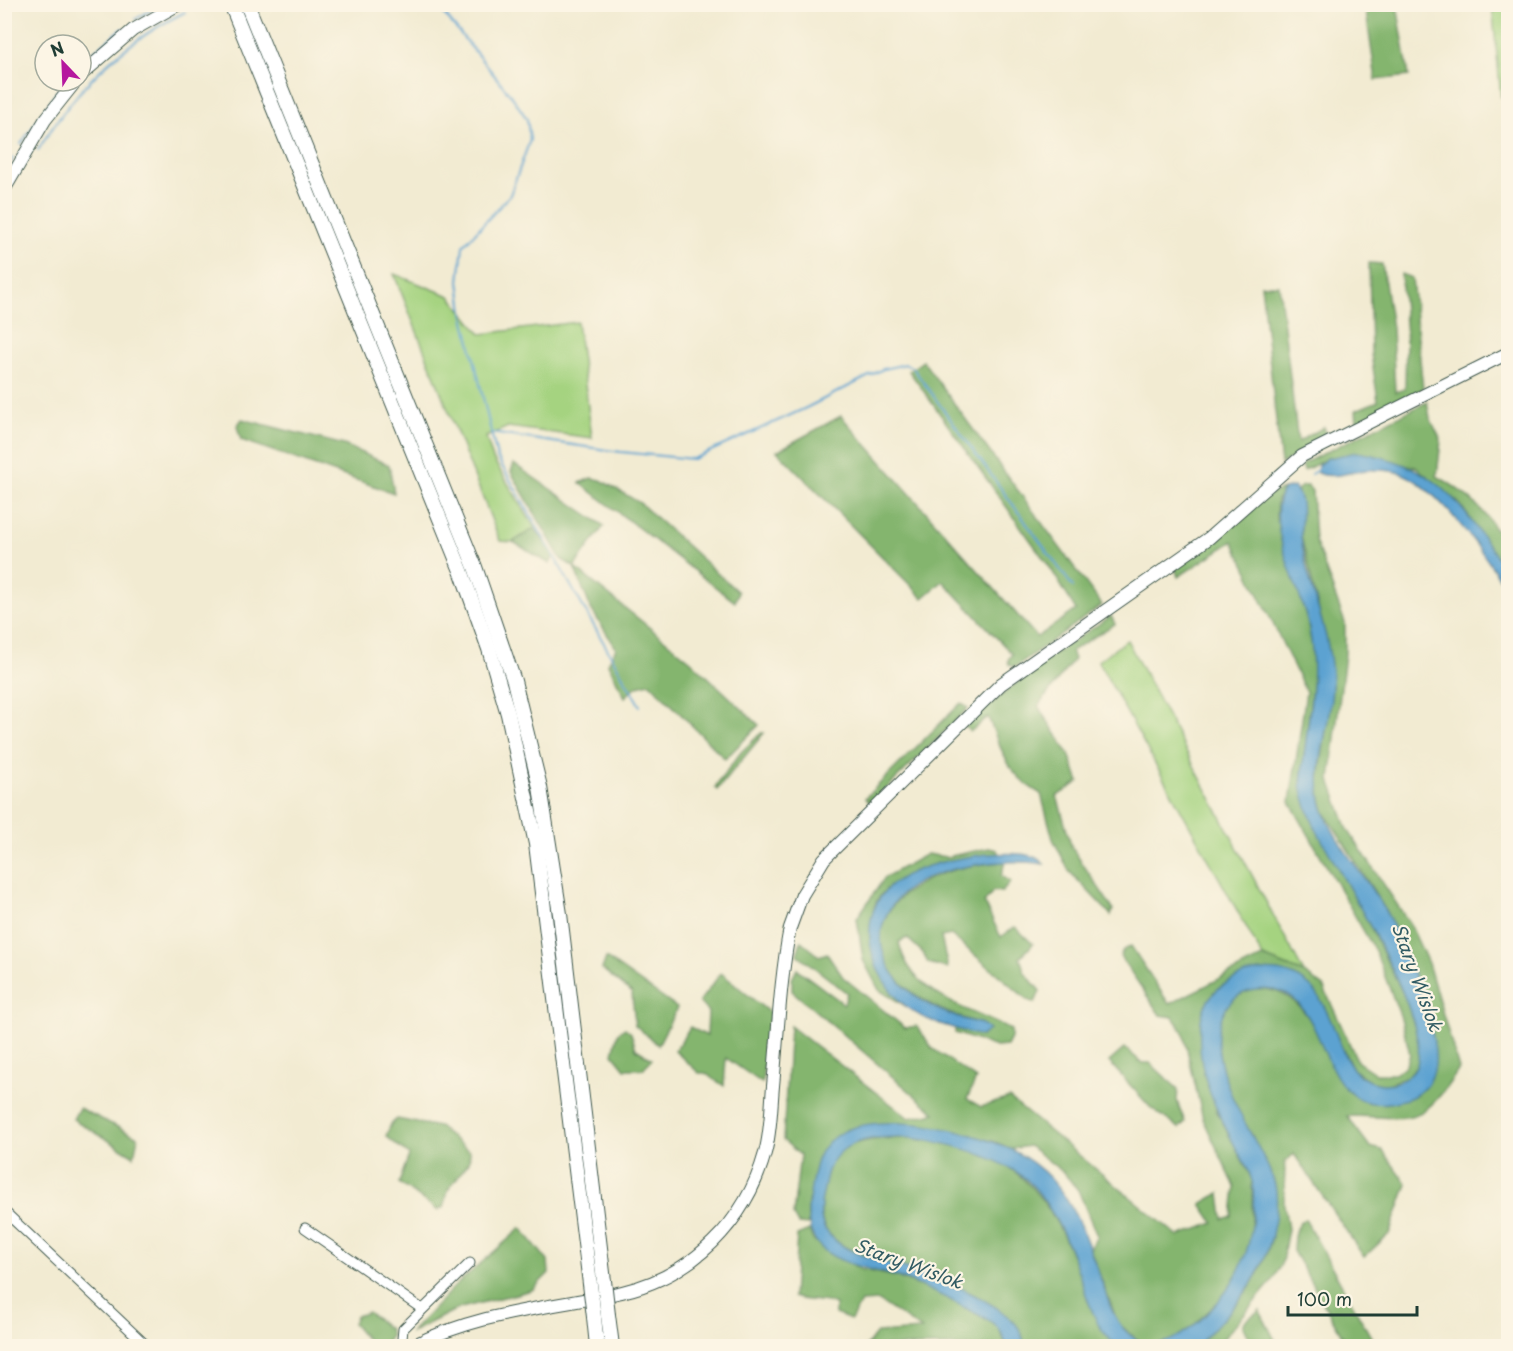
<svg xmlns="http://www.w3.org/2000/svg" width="1513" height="1351" viewBox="0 0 1513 1351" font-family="'Playpen Sans',sans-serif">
<rect width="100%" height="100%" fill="#fcf5e5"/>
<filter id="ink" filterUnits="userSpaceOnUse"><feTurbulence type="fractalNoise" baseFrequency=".0167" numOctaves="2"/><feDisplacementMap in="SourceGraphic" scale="12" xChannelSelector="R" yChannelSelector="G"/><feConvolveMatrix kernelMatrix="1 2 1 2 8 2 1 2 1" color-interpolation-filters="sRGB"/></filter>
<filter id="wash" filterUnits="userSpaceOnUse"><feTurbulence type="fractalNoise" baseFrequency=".008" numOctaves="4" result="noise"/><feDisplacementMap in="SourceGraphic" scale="24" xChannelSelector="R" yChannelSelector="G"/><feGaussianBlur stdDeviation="1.35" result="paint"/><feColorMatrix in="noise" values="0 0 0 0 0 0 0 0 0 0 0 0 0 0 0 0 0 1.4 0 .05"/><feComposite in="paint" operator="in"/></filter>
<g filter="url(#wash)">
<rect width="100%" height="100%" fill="#f2ebd2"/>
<g fill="#a5d380" stroke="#62885a" stroke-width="1.5">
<path d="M 1492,5 L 1508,5 L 1508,96 L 1501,97 Z"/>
<path d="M 394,274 L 450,296 L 481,334 L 577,322 L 592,438 L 508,427 L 486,437 L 493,459 L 535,528 L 513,542 L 500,541 Z"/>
<path d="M 1127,640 L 1304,973 L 1263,957 L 1098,661 Z"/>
</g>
<g fill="#84b56e" stroke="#527951" stroke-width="1.5">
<path d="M 1365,5 L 1397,5 L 1409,76 L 1376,80 Z"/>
<path d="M 1369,263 L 1382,264 L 1392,328 L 1395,392 L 1405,389 L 1406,336 L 1401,274 L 1412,278 L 1423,389 L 1357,423 L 1356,410 L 1378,401 L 1371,354 Z"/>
<path d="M 1261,285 L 1279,285 L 1298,442 L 1324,427 L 1328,437 L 1281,464 Z"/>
<path d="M 923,361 L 1102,605 L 1015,667 L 1009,665 L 1008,660 L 1012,654 L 943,581 L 923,598 L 777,451 L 841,416 L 1037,637 L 1076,610 L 1051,569 L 909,371 Z"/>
<path d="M 1427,402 L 1430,418 L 1441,440 L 1437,476 C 1460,489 1482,505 1495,529 L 1503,532 L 1508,544 L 1508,575 L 1460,504 L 1416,467 L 1328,458 L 1304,471 L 1302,464 Z"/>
<path d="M 242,419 L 344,445 L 389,465 L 394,493 L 241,440 L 237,426 Z"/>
<path d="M 514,464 L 604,526 L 574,567 L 690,660 L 759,725 L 725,759 L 650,683 L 637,686 L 625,697 L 608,664 L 616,648 L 591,609 L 574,567 L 561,559 L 511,472 Z"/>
<path d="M 591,478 L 601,480 L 640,503 L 738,592 L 735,602 L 580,483 Z"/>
<path d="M 1302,486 L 1308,486 L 1312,491 L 1315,540 L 1345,623 L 1345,654 L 1330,780 L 1348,830 L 1410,924 L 1428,963 L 1459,1069 C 1420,1129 1414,1117 1347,1116 L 1370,1147 L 1382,1150 L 1407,1184 L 1389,1234 L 1364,1257 L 1294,1154 L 1285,1162 L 1284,1205 L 1288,1229 L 1282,1262 L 1273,1280 L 1223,1339 L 1213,1346 L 1194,1346 L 1200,1343 C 1227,1315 1254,1290 1267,1253 C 1268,1247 1272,1241 1272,1235 C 1271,1221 1258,1149 1253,1137 C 1249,1129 1242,1122 1238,1114 C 1227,1090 1209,1038 1222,1013 C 1228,1001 1240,992 1254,990 C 1306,983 1322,1046 1343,1084 L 1417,1095 L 1430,1021 L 1385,909 L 1324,811 L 1318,787 L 1332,686 L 1323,627 L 1301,536 L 1301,509 L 1297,490 Z"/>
<path d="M 1284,489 L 1277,500 L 1276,517 L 1307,618 L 1313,652 L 1313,679 L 1301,785 L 1406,1000 L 1420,1044 L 1420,1062 L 1410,1075 L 1386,1085 L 1369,1081 L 1352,1068 L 1315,991 L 1292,975 L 1213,992 L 1216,1110 L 1252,1179 L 1252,1230 L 1246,1259 L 1223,1297 L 1193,1326 L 1174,1339 L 1160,1345 L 1142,1344 L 1118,1323 L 1090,1249 L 1097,1236 L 1078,1190 L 1063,1172 L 1029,1146 L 1012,1149 L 993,1141 L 847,1129 L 808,1201 L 808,1225 L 798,1224 L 793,1215 L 800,1155 L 783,1140 L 790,1026 L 909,1118 L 935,1113 L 792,991 L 792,979 L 797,969 L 844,1004 L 847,993 L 797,954 L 801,941 L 819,956 L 827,953 L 843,977 L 905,1028 L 917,1026 L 932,1048 L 976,1079 L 967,1099 L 981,1107 L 1009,1098 L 1178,1236 L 1214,1223 L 1201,1204 L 1220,1193 L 1223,1219 L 1232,1216 L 1235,1187 L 1203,1119 L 1183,1032 L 1173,1017 L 1160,1015 L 1120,956 L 1123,950 L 1131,946 L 1169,1004 L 1263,957 L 1304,973 L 1323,986 L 1358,1062 L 1376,1074 L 1395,1074 L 1406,1065 L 1410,1054 L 1401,1018 L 1375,951 L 1290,802 L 1306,692 L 1233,541 L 1178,577 L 1175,568 C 1199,548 1256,494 1284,489 Z"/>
<path d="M 535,528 L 554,555 L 550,564 L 513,542 Z"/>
<path d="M 1111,616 L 1115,624 L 1071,651 L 1074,659 L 1038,706 L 1069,754 L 1079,782 L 1057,796 L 1072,848 L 1113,909 L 1111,915 L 1069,871 L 1053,839 L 1041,794 C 1007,775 1002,751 988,717 L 970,732 L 965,726 L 1039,664 Z"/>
<path d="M 961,703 L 968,708 L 871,804 L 865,798 Z"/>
<path d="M 761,733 L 764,733 L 717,790 L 715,788 L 717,784 L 741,752 Z"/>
<path d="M 989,848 L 997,850 L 999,854 C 966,855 877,872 873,913 C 872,923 878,938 880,949 C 886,983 883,983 909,1008 L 879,990 L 863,960 L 857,918 L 885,877 L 927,854 L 946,857 Z"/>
<path d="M 1005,862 L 1001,876 L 1011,882 L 1002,892 L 993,891 L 984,903 L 1001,937 L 1015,927 L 1033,944 L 1020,958 L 1025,973 L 1040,991 L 1035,1003 L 1028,1000 L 951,935 L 941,937 L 948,968 L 928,963 L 923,953 L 907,938 L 899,942 C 909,995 969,1008 1011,1030 L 1011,1038 L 1007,1046 L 996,1047 L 955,1033 L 955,1028 L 981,1036 L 982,1024 C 831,983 857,870 1005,862 Z"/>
<path d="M 606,958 L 677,1008 L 658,1045 L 635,1025 L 632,993 L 602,969 Z"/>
<path d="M 721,973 L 770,1013 L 762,1083 L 726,1058 L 724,1086 L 705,1073 L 699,1073 L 675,1051 L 690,1027 L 707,1036 L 708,1012 L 699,1002 Z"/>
<path d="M 625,1028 L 631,1033 L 636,1049 L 652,1059 L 643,1069 L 625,1069 L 613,1054 L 618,1033 Z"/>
<path d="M 1125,1048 L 1142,1063 L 1150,1063 L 1178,1089 L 1177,1101 L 1185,1122 L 1179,1128 L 1150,1107 L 1109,1062 Z"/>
<path d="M 79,1108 L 138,1137 L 134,1156 L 73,1119 Z"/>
<path d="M 397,1119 L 439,1127 L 470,1152 L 469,1162 L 448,1190 L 444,1207 L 437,1210 L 399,1183 L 409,1155 L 386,1136 L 391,1124 Z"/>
<path d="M 911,1138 C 930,1142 951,1144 970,1149 C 1033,1167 1061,1222 1081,1279 C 1090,1305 1097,1329 1118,1346 L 1024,1346 C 1023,1327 1011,1318 996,1308 C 973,1293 949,1282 922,1273 C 894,1263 841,1256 825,1228 C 816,1212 823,1190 827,1174 C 835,1136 880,1139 911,1138 Z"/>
<path d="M 1305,1219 L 1376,1346 L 1348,1346 L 1293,1251 C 1294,1237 1293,1226 1305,1219 Z"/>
<path d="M 521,1228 L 548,1261 L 549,1273 L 532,1290 L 457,1309 L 410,1333 L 457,1284 Z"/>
<path d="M 809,1230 L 813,1240 L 860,1269 L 897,1277 L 940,1294 L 988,1320 L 1000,1329 L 1006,1346 L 866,1346 L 877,1333 L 922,1330 L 879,1301 L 861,1302 L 851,1320 L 835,1314 L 835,1304 C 820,1299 808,1302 793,1297 L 797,1235 Z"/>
<path d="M 1260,1310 L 1260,1311 L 1278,1346 L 1252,1346 L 1243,1327 L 1245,1321 Z"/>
<path d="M 368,1312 L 389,1329 L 391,1336 L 384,1346 C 372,1347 360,1333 353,1323 L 356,1316 Z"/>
</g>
<g fill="#5ca2d1" stroke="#3e7082" stroke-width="1.5">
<path d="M 1357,452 C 1443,466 1457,502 1504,567 L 1508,575 L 1508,594 C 1491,561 1438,488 1403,474 C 1396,471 1384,470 1376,470 C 1355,468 1338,481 1317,473 L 1318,465 L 1328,458 Z"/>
<path d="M 1294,487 C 1306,501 1300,519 1301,536 C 1306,587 1334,636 1332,687 C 1331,727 1311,769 1323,808 C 1334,842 1365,876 1383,907 C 1402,938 1443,1036 1434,1071 C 1430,1085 1418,1097 1403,1100 C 1389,1104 1373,1106 1359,1099 C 1313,1075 1324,975 1250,991 C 1232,995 1222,1010 1219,1027 C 1215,1047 1222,1071 1229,1089 C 1241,1120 1260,1146 1272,1176 C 1278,1190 1277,1204 1275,1220 C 1266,1277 1238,1303 1200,1343 L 1194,1346 C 1180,1347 1125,1350 1117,1345 C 1093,1332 1083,1281 1073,1257 C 1063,1231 1051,1207 1033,1186 C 1002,1150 882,1119 843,1150 C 828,1162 826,1176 823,1194 C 820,1204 819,1219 825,1229 C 845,1259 892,1262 923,1273 C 949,1282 974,1293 997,1308 C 1012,1319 1023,1327 1024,1346 L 1006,1346 C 1003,1326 988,1319 971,1311 C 947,1298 923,1286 898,1277 C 849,1262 797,1261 810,1193 C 814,1171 815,1152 833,1138 C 865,1112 936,1125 972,1135 C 1061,1160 1075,1207 1104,1288 C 1110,1307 1117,1328 1136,1339 C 1155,1351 1176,1339 1192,1327 C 1228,1298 1251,1260 1253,1213 C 1253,1202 1255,1188 1251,1178 C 1248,1167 1240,1156 1235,1146 C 1215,1108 1197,1073 1200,1029 C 1201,1010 1208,994 1225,984 C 1253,966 1289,964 1314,990 C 1321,998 1327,1012 1331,1021 C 1338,1036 1343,1058 1354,1070 C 1368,1086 1393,1089 1410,1075 C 1451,1044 1333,865 1315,827 C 1308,813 1304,799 1301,785 C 1305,729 1322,671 1306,616 C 1297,583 1263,518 1284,489 Z"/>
<path d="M 987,854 C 1004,854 1033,850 1044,864 C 1004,858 930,865 900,896 C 859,937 891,987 935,1008 C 950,1016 966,1020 982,1024 L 989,1030 L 981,1036 C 956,1028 929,1024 908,1008 C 870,978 851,915 895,882 C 920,864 958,858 987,854 Z"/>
</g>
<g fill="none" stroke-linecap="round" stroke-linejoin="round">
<g stroke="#5ca2d1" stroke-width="2">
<path d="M 436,4 L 513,98 L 527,119 L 530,140 L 510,195 L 463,246 L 459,281 L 463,312 L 497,457 L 640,706"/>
<path d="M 136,19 L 161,4"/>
<path d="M 81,62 L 123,28"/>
<path d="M 21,144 L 64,81"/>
<path d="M 38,150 C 78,86 117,46 185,12"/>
<path d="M 4,174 L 13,158"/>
<path d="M 491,433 L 621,452 L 693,459 L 806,408 L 883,369 L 906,364 L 913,368 L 1073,587"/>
<path d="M 1311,474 L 1319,469"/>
</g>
</g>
</g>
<g filter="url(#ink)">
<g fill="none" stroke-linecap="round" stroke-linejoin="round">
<g stroke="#3f574c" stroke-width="11">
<g id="street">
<path d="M 4,1211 L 147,1346"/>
<path d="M 305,1228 L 422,1309"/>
<path d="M 405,1346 L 402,1339 L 403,1329 L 470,1263"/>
</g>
</g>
<g stroke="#3f574c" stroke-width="14">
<g id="secondary">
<path d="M 81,75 L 133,30 L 179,4"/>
<path d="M 4,190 L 45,120 L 76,81"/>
<path d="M 412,1346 C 482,1311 548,1309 622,1292 C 692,1276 746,1222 765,1153 C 771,1132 771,1108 773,1086 C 778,1033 780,979 790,928 L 802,895 L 824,859 L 1001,684 L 1209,538 L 1302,456 L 1508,353"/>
</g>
</g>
<g stroke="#3f574c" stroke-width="16">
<g id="primary">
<path d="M 231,4 L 462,573 L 489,649 L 508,714 L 536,844 L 590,1284"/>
<path d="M 247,4 L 475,567 L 514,681 L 540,787 L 560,914 L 604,1281"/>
<path d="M 608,1315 L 612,1346"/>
<path d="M 594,1317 L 597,1346"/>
</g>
</g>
<use href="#street" stroke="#fff" stroke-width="9"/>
<use href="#secondary" stroke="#fff" stroke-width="12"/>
<use href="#primary" stroke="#fff" stroke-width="14"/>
<g stroke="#3f574c" stroke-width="16" stroke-linecap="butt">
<g id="primary-bridge">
<path d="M 604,1281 L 608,1315"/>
<path d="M 590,1284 L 594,1317"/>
</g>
</g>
<use href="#primary-bridge" stroke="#fff" stroke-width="14"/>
</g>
</g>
<g text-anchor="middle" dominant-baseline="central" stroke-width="4.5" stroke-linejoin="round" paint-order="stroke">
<g font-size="18" font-style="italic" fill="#315b63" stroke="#fcf5e5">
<text transform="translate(1418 977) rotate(70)">Stary Wislok</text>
<text transform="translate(909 1263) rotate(20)">Stary Wislok</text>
</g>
</g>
<rect width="1513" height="1351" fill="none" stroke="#fcf5e5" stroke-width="24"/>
<g transform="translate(63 63) rotate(337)"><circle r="28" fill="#fcf5e5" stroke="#a4ab9e" stroke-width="1.5"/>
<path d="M0-4.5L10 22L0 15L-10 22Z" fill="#b5179e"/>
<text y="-9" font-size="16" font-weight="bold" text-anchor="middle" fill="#1f3d34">N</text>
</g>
<path d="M1288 1306v9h129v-9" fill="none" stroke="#1f3d34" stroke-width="3"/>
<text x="1297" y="1306" font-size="18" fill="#1f3d34" stroke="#fcf5e5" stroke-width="4.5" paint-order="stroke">100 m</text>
</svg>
